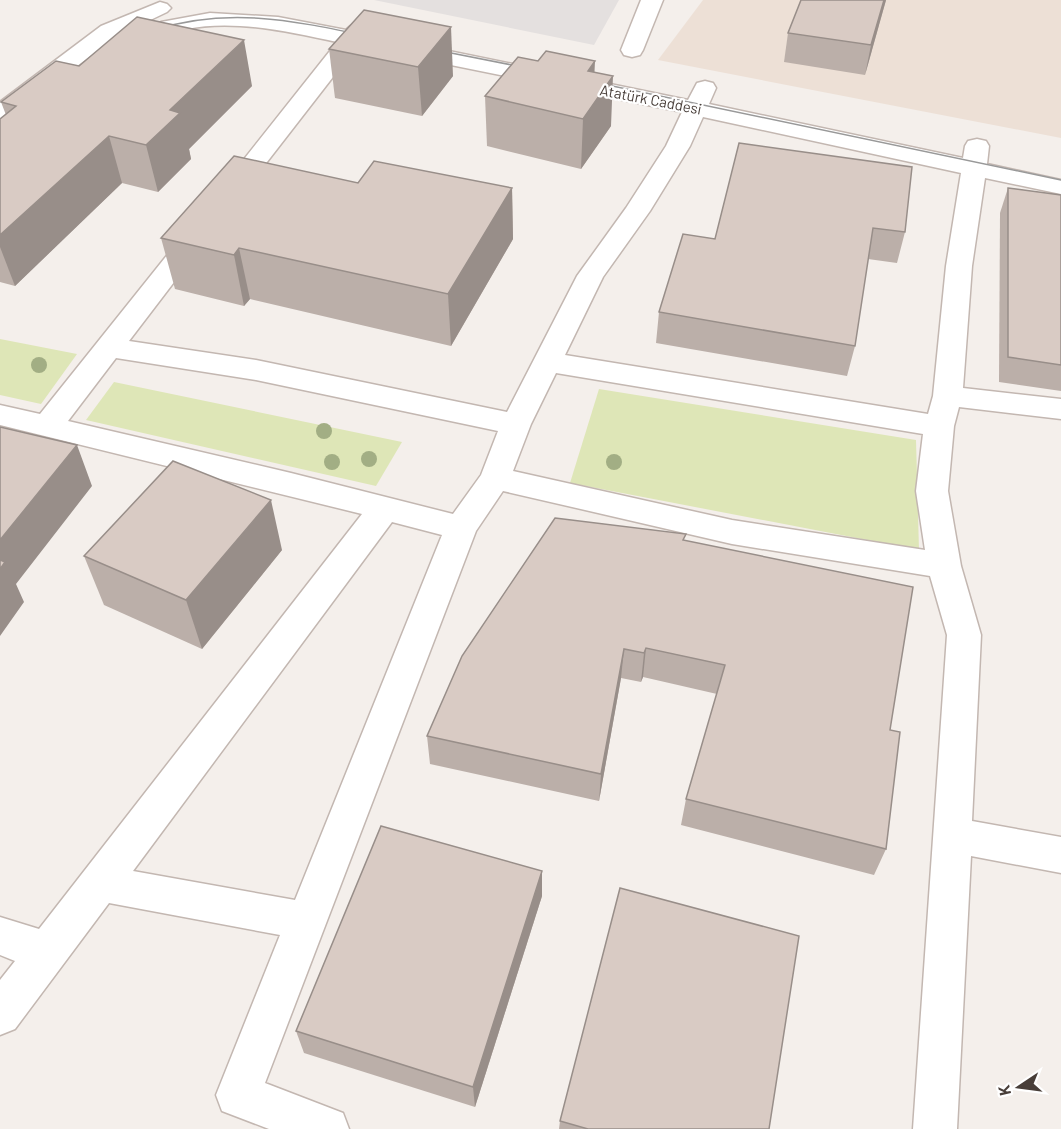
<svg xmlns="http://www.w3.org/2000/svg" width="1061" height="1129" viewBox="0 0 1061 1129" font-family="Barlow,sans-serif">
<rect width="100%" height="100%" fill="#f4efeb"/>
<path fill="#ede0d6" d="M 703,0 L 1061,0 L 1061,138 L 658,60 Z"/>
<g fill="#dee6b7">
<path d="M 0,339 L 77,354 L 41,404 L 0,395 Z"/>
<path d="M 114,382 L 402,442 L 376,486 L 86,420 Z"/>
<path d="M 599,389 L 916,440 L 919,550 L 570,483 Z"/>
</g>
<path fill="#e4e0df" d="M 374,0 L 619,0 L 594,45 Z"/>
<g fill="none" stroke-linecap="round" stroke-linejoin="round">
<g stroke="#c3b7b1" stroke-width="3">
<g id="minor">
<path d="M 641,0 L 663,0 L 643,50 L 640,55 L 632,57 L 624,55 L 621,50 Z"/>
<path d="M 160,2 L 167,4 L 171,8 L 167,12 L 117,36 L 8,118 L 0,120 L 0,102 L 101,26 Z"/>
<path d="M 210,13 L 278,17 L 346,30 C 352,23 357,23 366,25 L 369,30 L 366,34 L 688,100 L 697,83 L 705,81 L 713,83 L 716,88 L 709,104 L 963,158 L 965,146 L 968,141 L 977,139 L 986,141 L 989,146 L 987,164 L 1061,180 L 1061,194 L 985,178 L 972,266 L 963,388 L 1061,399 L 1061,419 L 959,407 L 954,426 L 948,491 L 961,566 L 981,635 L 972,821 L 1061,837 L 1061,873 L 971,856 L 957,1129 L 913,1129 L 947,635 L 930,576 L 732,544 L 503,491 L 476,531 L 265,1083 L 343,1113 L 349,1129 L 269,1129 L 222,1111 L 216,1095 L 280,935 L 109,903 L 15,1029 L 0,1035 L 0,980 L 15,961 L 0,955 L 0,917 L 39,929 L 362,514 L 0,425 L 0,405 L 40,414 L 188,229 L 197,227 L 206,229 L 210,235 L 129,341 L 256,360 L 507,412 L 577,276 L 626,208 L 666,146 L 682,112 L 357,46 L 236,202 L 227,205 L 218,202 L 214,197 L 337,42 C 289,32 236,19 186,29 C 168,33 153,45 135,50 L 127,48 L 124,43 L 127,38 L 161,22 ZM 703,117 L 961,173 L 946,266 L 933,396 L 928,414 L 565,355 L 603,277 L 650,211 L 690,146 ZM 116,358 L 256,380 L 498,431 L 481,475 L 453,514 L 291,473 L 68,421 ZM 556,373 L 923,434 L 916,491 L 925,550 L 732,520 L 513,471 L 531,424 ZM 392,522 L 442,535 L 295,900 L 133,871 Z"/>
</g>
</g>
<use href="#minor" fill="#fff" fill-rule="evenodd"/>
<g stroke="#999" stroke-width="1.5">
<path d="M 154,30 C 227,7 290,20 363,35"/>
<path d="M 436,50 L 527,68"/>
<path d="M 598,83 L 1061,180"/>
</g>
</g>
<g fill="#a2ae84">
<circle cx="39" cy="365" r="8"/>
<circle cx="324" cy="431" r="8"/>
<circle cx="369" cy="459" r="8"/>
<circle cx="332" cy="462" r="8"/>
<circle cx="614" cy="462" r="8"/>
</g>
<g fill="#bbafa9">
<path d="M 886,0 L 865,75 L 784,62 L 788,33 Z"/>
<path d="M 364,10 L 453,76 L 422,116 L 335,98 L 329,49 Z"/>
<path d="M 79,66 L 252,86 L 189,149 L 191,159 L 158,192 L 122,183 L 15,286 L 0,282 L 0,119 L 6,115 L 1,102 Z"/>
<path d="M 595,72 L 611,126 L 581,169 L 487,146 L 485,96 Z"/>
<path d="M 739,143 L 905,232 L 897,263 L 868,259 L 855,346 L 847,376 L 656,343 L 659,312 L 715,239 Z"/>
<path d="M 512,188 L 513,239 L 451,346 L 250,299 L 244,306 L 175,289 L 161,238 Z"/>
<path d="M 1008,188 L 1061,195 L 1061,391 L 999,382 L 1000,213 Z"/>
<path d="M 685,540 L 890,730 L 886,849 L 874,875 L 681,825 L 686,799 L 717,694 L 643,677 L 641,682 L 621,678 L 599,801 L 430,764 L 427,736 Z"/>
<path d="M 282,550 L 202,649 L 104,605 L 84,556 Z"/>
<path d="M 542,871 L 542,896 L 475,1107 L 304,1053 L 296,1031 Z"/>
<path d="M 560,1121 L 769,1129 L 559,1129 Z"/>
</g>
<g fill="#988e89">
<path d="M 884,0 L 886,0 L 865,75 L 871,45 Z"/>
<path d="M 451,27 L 453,76 L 422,116 L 418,67 Z"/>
<path d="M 244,40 L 252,86 L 189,149 L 191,159 L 158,192 L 146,145 L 170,110 Z"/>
<path d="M 595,61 L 593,104 L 613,76 L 611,126 L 581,169 L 583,119 L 588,71 Z"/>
<path d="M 109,136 L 122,183 L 15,286 L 0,247 L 0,235 Z"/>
<path d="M 512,188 L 513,239 L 451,346 L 448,294 Z"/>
<path d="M 239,248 L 250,299 L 244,306 L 234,255 Z"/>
<path d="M 77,445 L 92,486 L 16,584 L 24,602 L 0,636 L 0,540 Z"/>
<path d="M 271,500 L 282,550 L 202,649 L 186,600 Z"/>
<path d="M 646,648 L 643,677 L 641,682 L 644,653 Z"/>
<path d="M 624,649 L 621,678 L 599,801 L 601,774 Z"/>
<path d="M 542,871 L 542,896 L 475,1107 L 473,1087 Z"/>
</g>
<g fill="#d9cbc4" stroke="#988e89" stroke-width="1.5">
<path d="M 801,0 L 884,0 L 871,45 L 788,33 Z"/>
<path d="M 364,10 L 451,27 L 418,67 L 329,49 Z"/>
<path d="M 137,17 L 244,40 L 170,110 L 180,113 L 146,145 L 109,136 L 0,235 L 0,119 L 16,106 L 1,102 L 56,61 L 79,66 Z"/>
<path d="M 546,51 L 595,61 L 588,71 L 613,76 L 583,119 L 485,96 L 518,57 L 538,61 Z"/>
<path d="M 739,143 L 912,167 L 905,232 L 873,228 L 855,346 L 659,312 L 683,234 L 715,239 Z"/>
<path d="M 234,156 L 358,183 L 374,161 L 512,188 L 448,294 L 239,248 L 234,255 L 161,238 Z"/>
<path d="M 1008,188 L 1061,195 L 1061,365 L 1008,357 Z"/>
<path d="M 0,427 L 77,445 L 0,540 Z"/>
<path d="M 173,461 L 271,500 L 186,600 L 84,556 Z"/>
<path d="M 555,518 L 686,534 L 683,540 L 913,587 L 890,730 L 900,732 L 886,849 L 686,799 L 725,665 L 646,648 L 644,653 L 624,649 L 601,774 L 427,736 L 462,656 Z"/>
<path d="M 0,560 L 5,562 L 0,569 Z"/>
<path d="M 381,826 L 542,871 L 473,1087 L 296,1031 Z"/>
<path d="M 620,888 L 799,936 L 769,1129 L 588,1129 L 560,1121 Z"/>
</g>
<g text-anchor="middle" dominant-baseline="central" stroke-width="4.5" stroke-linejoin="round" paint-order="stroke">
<g font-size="15" fill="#483e39" stroke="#fff">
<text transform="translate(651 99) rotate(11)">Atatürk Caddesi</text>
</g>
</g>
<g transform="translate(1019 1087) rotate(257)" stroke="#ffffff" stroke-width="4.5" paint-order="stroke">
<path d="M0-4.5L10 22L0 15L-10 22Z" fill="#483e39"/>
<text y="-9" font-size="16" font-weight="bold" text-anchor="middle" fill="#483e39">K</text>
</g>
</svg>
